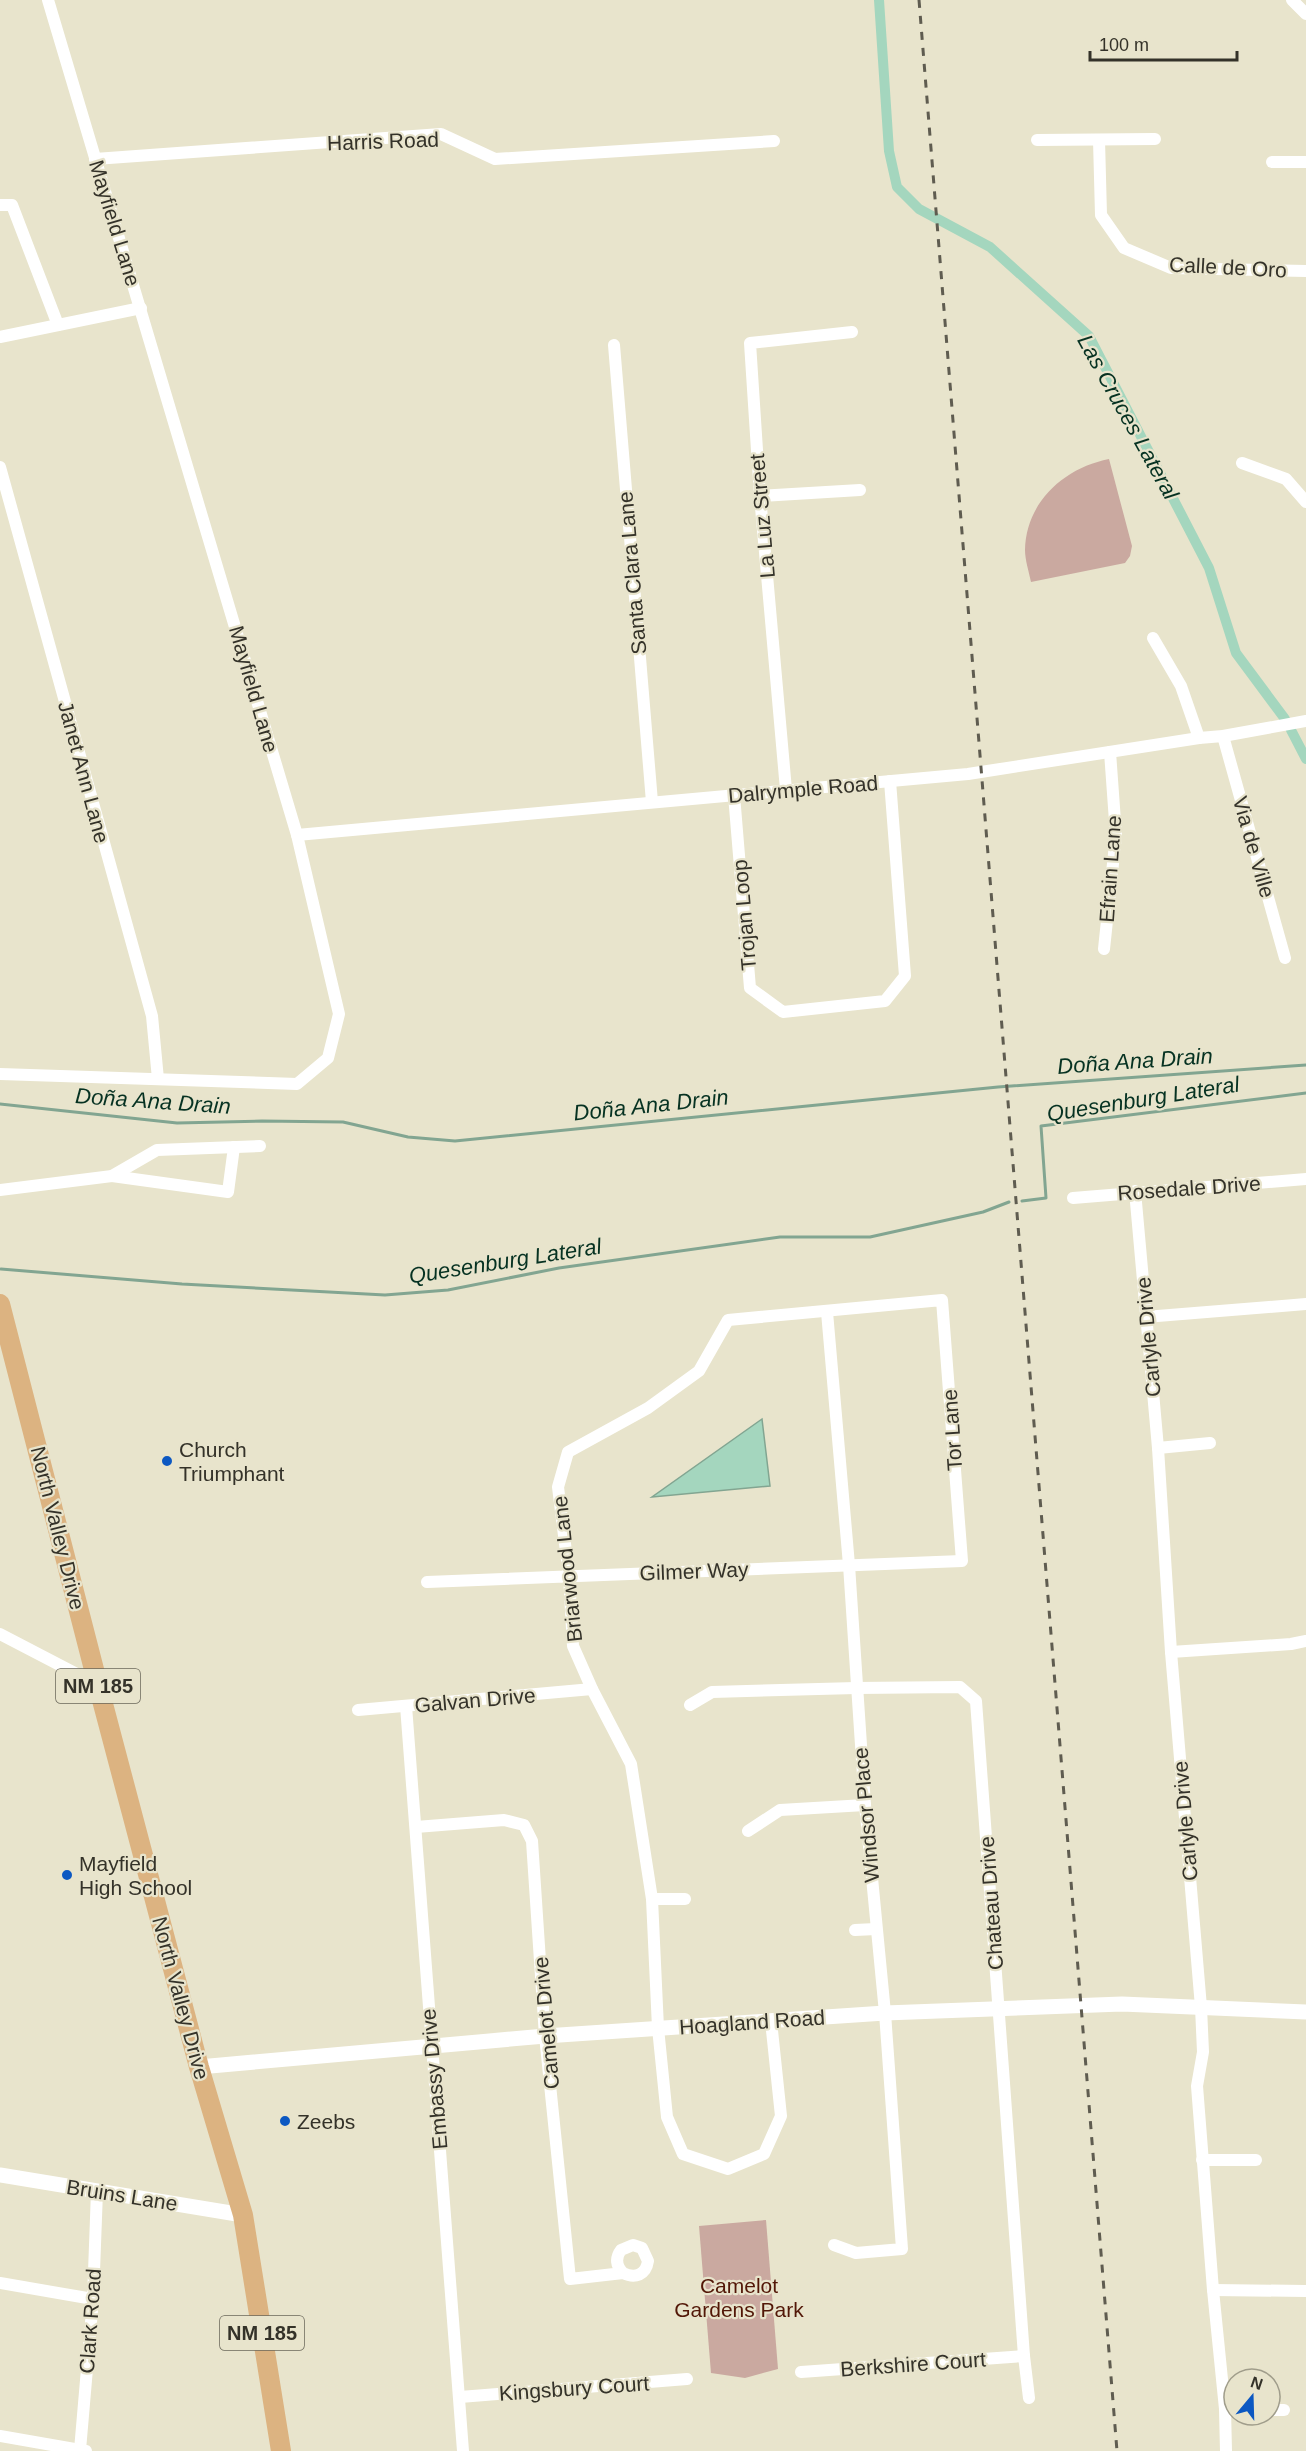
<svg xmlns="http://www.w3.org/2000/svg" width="1306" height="2451" viewBox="0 0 1306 2451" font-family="Arial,sans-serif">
<rect width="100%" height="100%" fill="#e8e4cc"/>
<g fill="#caa9a0">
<path d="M 1109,459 L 1132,546 L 1130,556 L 1125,563 L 1031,582 C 1029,572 1025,560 1025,550 C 1026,502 1064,468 1109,459 Z"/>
<path d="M 766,2220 L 778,2369 L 745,2378 L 711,2373 L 699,2226 Z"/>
</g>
<path fill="#a4d6be" stroke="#82a591" stroke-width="1.5" d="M 762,1419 L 770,1486 L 652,1497 Z"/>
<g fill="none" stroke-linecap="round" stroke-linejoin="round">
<g stroke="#82a591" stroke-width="3">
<path d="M 0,1104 L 177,1123 L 262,1121 L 343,1122 L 408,1137 L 455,1141 L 998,1087 L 1306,1065"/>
<path d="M 1022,1201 L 1046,1198 L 1041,1126 L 1306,1093"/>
<path d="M 1,1269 L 182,1284 L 385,1295 L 448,1290 L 559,1268 L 780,1237 L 870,1237 L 983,1212 L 1009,1202"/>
</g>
<g stroke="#a4d6be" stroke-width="10">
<path d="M 879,0 L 889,151 L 897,187 L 919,209 L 990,247 L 1089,336 L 1209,568 L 1236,653 L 1285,719"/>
<path d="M 1291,730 L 1306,759"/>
</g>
<g stroke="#fff" stroke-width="12">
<path d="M 1292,0 L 1306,14"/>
<path d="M 1037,140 L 1155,139"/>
<path d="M 1099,140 L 1101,215 L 1124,248 L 1171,268 L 1306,271"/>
<path d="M 95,159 L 441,134 L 495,159 L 774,141"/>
<path d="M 1272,162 L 1306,162"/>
<path d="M 0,205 L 12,205 L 58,325"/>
<path d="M 0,337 L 141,308"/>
<path d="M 614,345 L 652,802"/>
<path d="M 1242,463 L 1286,479 L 1306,502"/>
<path d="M 0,467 L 152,1016 L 158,1079"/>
<path d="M 760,496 L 860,490"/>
<path d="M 1153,638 L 1181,686 L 1199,738"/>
<path d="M 1223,736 L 1285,958"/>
<path d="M 786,790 L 760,496 L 750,343 L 852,332"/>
<path d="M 734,795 L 750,988 L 783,1012 L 885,1001 L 905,976 L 890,781"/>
<path d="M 297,835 L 968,774 L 1199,738 L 1223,736 L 1306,721"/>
<path d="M 1104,949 L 1116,835 L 1110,752"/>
<path d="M 0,1074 L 297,1084 L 328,1058 L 339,1014 L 297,835 L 48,0"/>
<path d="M 112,1176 L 228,1192 L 234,1147"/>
<path d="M 0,1190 L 112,1176 L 157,1150 L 260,1146"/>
<path d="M 1135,1191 L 1158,1448 L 1171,1652 L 1201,2007 L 1203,2052 L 1197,2086 L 1213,2290 L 1225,2409 L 1226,2451"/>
<path d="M 1073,1198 L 1306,1179"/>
<path d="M 827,1312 L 849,1565 L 865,1805 L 885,2013 L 902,2249 L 856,2253 L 834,2245"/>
<path d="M 1145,1317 L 1306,1304"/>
<path d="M 1158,1448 L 1210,1443"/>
<path d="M 427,1582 L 962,1561 L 942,1300 L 728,1320 L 699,1371 L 648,1408 L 568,1452 L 558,1487 L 569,1576 L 573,1646 L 592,1689 L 631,1764 L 652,1899 L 658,2028 L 667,2117 L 683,2154 L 728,2169 L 764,2154 L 781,2116 L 771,2021"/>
<path d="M 0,1634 L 98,1685"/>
<path d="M 1171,1652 L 1291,1644 L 1306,1641"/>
<path d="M 690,1705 L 712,1692 L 856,1688 L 960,1687 L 976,1701 L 1024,2356 L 1029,2398"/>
<path d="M 406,1706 L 463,2451"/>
<path d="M 358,1710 L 592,1689"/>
<path d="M 416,1827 L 504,1820 L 524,1825 L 532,1841 L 545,2036 L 570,2279 L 623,2273 C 635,2279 646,2275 648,2261 L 642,2248 L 633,2245 L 621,2250 C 615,2258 616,2266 623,2273"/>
<path d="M 748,1831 L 780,1810 L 865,1805"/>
<path d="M 652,1899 L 685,1899"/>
<path d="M 855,1930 L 876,1929"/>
<path d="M 1202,2160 L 1256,2160"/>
<path d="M 0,2283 L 93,2299"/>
<path d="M 1213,2290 L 1306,2291"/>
<path d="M 801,2372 L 1024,2356"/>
<path d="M 460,2397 L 687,2379"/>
<path d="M 1270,2410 L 1284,2410"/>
<path d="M 0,2436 L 86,2451"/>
<path d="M 80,2450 L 93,2299 L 97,2191"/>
</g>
<g stroke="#fff" stroke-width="15">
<path d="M 199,2067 L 545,2036 L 885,2013 L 1122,2004 L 1306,2012"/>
<path d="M 0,2175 L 243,2215"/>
</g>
<path stroke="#dcb381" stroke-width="20" d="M 0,1304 L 98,1685 L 199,2067 L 243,2215 L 281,2451"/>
<path stroke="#5f5c50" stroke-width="3" stroke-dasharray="8 8" stroke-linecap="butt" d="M 919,0 L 1117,2451"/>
</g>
<g fill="#0c58c2" stroke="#e8e4cc" stroke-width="2">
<circle cx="167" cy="1461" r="6"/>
<circle cx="67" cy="1875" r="6"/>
<circle cx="285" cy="2121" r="6"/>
</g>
<g text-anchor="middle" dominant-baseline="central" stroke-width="4.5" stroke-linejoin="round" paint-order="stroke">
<g fill="#e8e4cc" stroke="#6a675a" stroke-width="1.5">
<rect x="56" y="1669" width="84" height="34" rx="4.5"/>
<rect x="220" y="2316" width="84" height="34" rx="4.5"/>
</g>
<g font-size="20" font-weight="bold" fill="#343229">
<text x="98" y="1686">NM 185</text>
<text x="262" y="2333">NM 185</text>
</g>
<g font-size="21" fill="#343229" stroke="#e8e4cc">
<text transform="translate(383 141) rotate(-2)">Harris Road</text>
<text transform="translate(115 223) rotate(73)">Mayfield Lane</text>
<text transform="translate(1228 267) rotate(3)">Calle de Oro</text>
<text transform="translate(762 516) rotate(-95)">La Luz Street</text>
<text transform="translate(632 573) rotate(-95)">Santa Clara Lane</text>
<text transform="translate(254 689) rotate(74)">Mayfield Lane</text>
<text transform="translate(84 772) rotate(75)">Janet Ann Lane</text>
<text transform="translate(803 789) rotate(-5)">Dalrymple Road</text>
<text transform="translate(1254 847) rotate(74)">Via de Ville</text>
<text transform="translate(1110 869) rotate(-86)">Efrain Lane</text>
<text transform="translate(744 915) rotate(-95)">Trojan Loop</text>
<text transform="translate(1189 1188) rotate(-4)">Rosedale Drive</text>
<text transform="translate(1148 1337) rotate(-95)">Carlyle Drive</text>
<text transform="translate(952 1430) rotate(-94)">Tor Lane</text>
<text transform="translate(58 1528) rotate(76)">North Valley Drive</text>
<text transform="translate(567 1569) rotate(-96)">Briarwood Lane</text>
<text transform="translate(694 1571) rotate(-2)">Gilmer Way</text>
<text transform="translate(475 1700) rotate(-5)">Galvan Drive</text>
<text transform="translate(866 1815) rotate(-95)">Windsor Place</text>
<text transform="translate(1185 1821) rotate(-95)">Carlyle Drive</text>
<text transform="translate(991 1903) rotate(-94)">Chateau Drive</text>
<text transform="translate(181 1998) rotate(75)">North Valley Drive</text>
<text transform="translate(752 2022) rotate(-4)">Hoagland Road</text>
<text transform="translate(546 2023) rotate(-95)">Camelot Drive</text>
<text transform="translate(434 2079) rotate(-95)">Embassy Drive</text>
<text transform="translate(122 2195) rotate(9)">Bruins Lane</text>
<text transform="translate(90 2321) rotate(-86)">Clark Road</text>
<text transform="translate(913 2364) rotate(-4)">Berkshire Court</text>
<text transform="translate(574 2388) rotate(-4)">Kingsbury Court</text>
</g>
<g font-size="21" fill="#343229" stroke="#e8e4cc" text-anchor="start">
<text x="179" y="1449">Church<tspan x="179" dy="24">Triumphant</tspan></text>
<text x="79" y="1863">Mayfield<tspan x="79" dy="24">High School</tspan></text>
<text x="297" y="2121">Zeebs</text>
</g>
<g font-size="21" fill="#521707" stroke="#e8e4cc">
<text x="739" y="2285">Camelot<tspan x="739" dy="24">Gardens Park</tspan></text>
</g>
<g font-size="22" font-style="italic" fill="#063222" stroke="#e8e4cc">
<text transform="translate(1128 417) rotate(61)">Las Cruces Lateral</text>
<text transform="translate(1135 1061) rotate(-4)">Doña Ana Drain</text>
<text transform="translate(1143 1099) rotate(-9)">Quesenburg Lateral</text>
<text transform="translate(153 1101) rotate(4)">Doña Ana Drain</text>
<text transform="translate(651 1105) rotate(-6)">Doña Ana Drain</text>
<text transform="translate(505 1261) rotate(-9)">Quesenburg Lateral</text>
</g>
</g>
<g transform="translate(1252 2397) rotate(19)"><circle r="28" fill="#e8e4cc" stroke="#a09d8b" stroke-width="1.5"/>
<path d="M0-4.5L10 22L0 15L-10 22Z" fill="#0c58c2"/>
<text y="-9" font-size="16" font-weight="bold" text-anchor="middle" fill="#343229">N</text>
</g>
<path d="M1090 51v9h147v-9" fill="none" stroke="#343229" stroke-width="3"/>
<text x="1099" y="51" font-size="18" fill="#343229" stroke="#e8e4cc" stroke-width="4.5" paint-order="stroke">100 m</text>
</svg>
